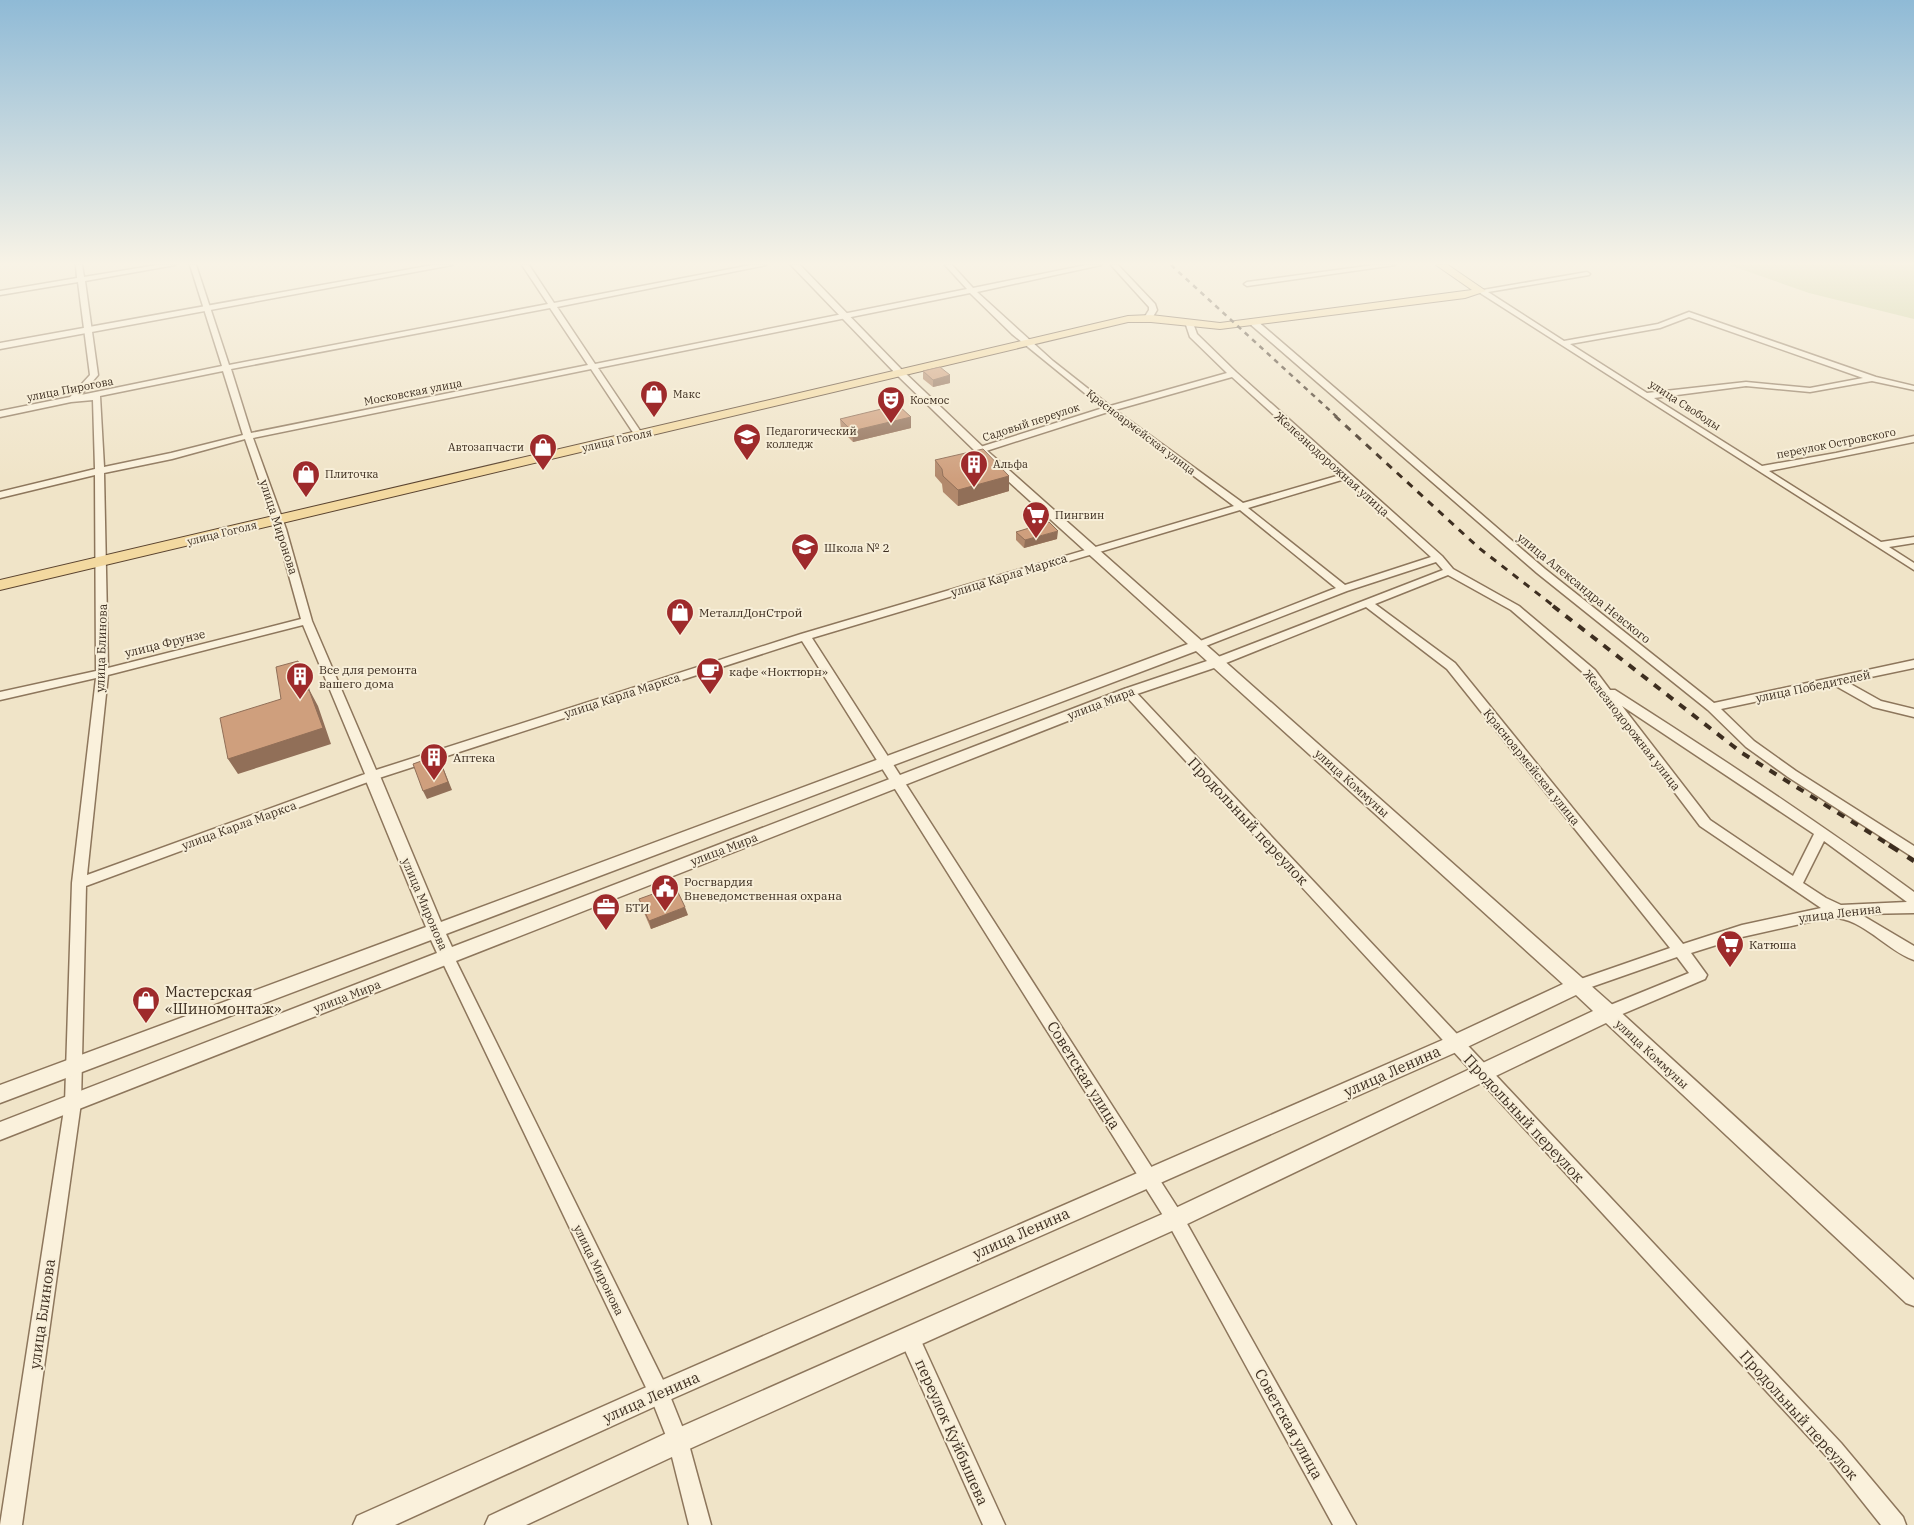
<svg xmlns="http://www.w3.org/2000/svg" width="1914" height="1525" viewBox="0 0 1914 1525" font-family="'IBM Plex Serif',serif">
<rect width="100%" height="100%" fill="#f0e4c8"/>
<path fill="#c9cf9b" d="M 1729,265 L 1914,265 L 1914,319 L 1809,293 Z"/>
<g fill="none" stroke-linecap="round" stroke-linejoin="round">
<g stroke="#8d765c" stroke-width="3">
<g id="minor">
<path d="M 76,265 L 82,265 L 84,277 L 157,265 L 175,265 L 85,281 L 98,375 L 81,395 L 222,366 L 190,265 L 196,265 L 229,365 L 548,304 L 522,265 L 529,265 L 554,303 L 751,265 L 766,265 L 557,307 L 595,364 L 967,289 L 945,265 L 952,265 L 973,288 L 1086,265 L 1101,265 L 977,292 L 1053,361 L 1110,406 L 1227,373 L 1190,337 L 1186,325 L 1193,323 L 1197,334 L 1236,372 L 1442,556 L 1453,569 L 1519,606 L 1595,670 L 1610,690 L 1615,690 C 1717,755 1817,821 1914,892 L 1914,913 L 1860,914 L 1914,946 L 1914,960 C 1885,950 1860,914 1827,918 L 1742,937 L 1691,953 L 1707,975 L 1705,979 L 1613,1018 L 1608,1020 L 1603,1018 L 1600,1013 L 1603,1008 L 1689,973 L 1677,957 L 1577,992 L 1572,990 L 1569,986 L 1572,982 L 1670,948 L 1447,669 L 1366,607 L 1221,665 L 1217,666 L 1211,662 L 1213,659 L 1443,570 L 1436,562 L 1347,591 L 1203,647 L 1195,647 L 1193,645 L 1195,643 L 1336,588 L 1240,510 L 812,638 L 1181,1213 L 1356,1525 L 1333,1525 L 1169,1225 L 802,641 L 376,779 L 86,886 L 81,1103 L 22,1525 L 0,1525 L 65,1103 L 72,883 L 96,678 L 0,700 L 0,692 L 96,671 L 95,475 L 0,498 L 0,492 L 95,469 L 93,400 L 71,402 L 0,417 L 0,411 L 70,397 L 90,375 L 78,282 L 0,295 L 0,291 L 77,278 ZM 970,293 L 1012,334 L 1103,408 L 977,448 L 977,452 L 983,452 L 1108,412 L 1234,506 L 801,634 L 376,770 L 312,621 L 286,529 L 253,438 L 591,369 L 636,437 L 639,438 L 643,435 L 598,368 ZM 550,308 L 588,365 L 251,433 L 231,369 ZM 223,371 L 243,435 L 171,453 L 104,467 L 100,396 ZM 1232,377 L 1340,475 L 1243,503 L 1115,410 ZM 245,439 L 276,529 L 301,619 L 108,668 L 104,473 L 172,459 ZM 1345,479 L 1431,557 L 1345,585 L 1248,508 ZM 1448,575 L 1511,610 L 1587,676 L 1700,826 L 1821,908 L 1742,925 L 1683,944 L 1455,663 L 1375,604 ZM 303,625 L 365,774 L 87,875 L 108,675 ZM 1622,706 L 1814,834 L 1793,876 L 1710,820 ZM 1824,841 L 1907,902 L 1841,905 L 1826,898 L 1803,883 Z"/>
<path d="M 1111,265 L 1118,265 L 1155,304 L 1157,310 L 1151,320 L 1144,318 L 1149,310 L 1149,307 Z"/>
<path d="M 1374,265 L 1395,265 L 1247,286 L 1244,284 L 1247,282 Z"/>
<path d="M 1587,272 L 1590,274 L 1589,275 L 1488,292 L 1564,341 L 1658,324 L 1689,312 L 1876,377 L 1914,386 L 1914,390 L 1872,381 L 1810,392 L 1746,386 L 1654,398 L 1762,466 L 1836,453 L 1914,436 L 1914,442 L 1769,471 L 1881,542 L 1914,537 L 1914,543 L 1889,547 L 1914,563 L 1914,570 L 1477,291 ZM 1689,317 L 1863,378 L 1810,388 L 1746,382 L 1647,393 L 1570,344 L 1660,328 Z"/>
<path d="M 1250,320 L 1256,320 L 1545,569 L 1714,703 L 1914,660 L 1914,668 L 1847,682 L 1881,701 L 1914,709 L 1914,717 L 1873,707 L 1834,685 L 1721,709 L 1754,741 L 1796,771 L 1914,846 L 1914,858 L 1788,777 L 1746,747 L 1708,710 L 1537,573 L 1250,324 Z"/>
<path d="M 1129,688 L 1133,689 L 1841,1443 L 1903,1517 L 1906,1525 L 1881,1525 L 1827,1457 L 1125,695 L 1123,692 L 1125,689 Z"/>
<path d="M 447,951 L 452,953 L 454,957 L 666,1386 L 688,1441 L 711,1525 L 689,1525 L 668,1441 L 651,1398 L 440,957 L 442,953 Z"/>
<path d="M 910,1329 L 917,1332 L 1005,1525 L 983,1525 L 900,1339 L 903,1332 Z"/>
</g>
</g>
<g stroke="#8d765c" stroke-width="3">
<g id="tertiary">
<path d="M 433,265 L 452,265 L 0,349 L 0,343 Z"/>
<path d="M 791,265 L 800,265 L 903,371 L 984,448 L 1615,1007 L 1914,1280 L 1914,1306 L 1906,1303 L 1606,1023 L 1183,1226 L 687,1450 L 526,1525 L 485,1525 L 489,1516 L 669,1432 L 1167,1212 L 1593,1011 L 1576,995 L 1461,1050 L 667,1401 L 395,1525 L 353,1525 L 357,1516 L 651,1385 L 1447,1038 L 1563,984 L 1214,668 L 1134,695 L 0,1140 L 0,1122 L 437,953 L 431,940 L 0,1103 L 0,1085 L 426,927 L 364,776 L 367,772 L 377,772 L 380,776 L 441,922 L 1188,644 L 976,452 L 897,375 ZM 1196,651 L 1207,661 L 1124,689 L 452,947 L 446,934 Z"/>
</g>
</g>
<g stroke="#5b4430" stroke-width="2">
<path id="primary" d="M 1436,265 L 1448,265 L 1486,291 L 1465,298 L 1220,329 L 1151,322 L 1128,322 L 0,590 L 0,580 L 1128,316 L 1151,315 L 1220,323 L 1472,290 Z"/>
</g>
<use href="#minor" fill="#faf1dc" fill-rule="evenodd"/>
<use href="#tertiary" fill="#faf1dc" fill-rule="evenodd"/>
<use href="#primary" fill="#f3d9a0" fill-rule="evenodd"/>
<path stroke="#3d2e20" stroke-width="2.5" stroke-dasharray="5 5" stroke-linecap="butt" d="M 1171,265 L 1337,417"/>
<path stroke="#3d2e20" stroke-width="3" stroke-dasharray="7 7" stroke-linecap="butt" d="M 1335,416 L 1479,548 L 1555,607"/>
<path stroke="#3d2e20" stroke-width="4" stroke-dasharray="8 8" stroke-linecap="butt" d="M 1553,606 L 1742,753 L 1891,846"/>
<path stroke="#3d2e20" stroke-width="4.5" stroke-dasharray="11 11" stroke-linecap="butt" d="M 1889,845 L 1914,861"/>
</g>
<g fill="#b2896c">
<path d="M 923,371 L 950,375 L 950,383 L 933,387 L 923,379 Z"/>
<path d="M 911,417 L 911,428 L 853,442 L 841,430 L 840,419 Z"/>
<path d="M 935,460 L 1009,476 L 1009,491 L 958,506 L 943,492 L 942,484 L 935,476 Z"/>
<path d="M 1016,532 L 1057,539 L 1024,548 L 1016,540 Z"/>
<path d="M 639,899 L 688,915 L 651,929 L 642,908 Z"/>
</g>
<g fill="#916f58">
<path d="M 950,375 L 950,383 L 933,387 L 933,380 Z"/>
<path d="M 911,417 L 911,428 L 853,442 L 852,431 Z"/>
<path d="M 1009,476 L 1009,491 L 958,506 L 958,490 Z"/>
<path d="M 1058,531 L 1057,539 L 1024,548 L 1025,540 Z"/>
<path d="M 298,661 L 306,676 L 310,691 L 318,706 L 331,744 L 238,774 L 228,759 L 306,691 Z"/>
<path d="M 438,755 L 452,790 L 427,799 L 423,791 Z"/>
<path d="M 685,907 L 688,915 L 651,929 L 649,921 Z"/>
</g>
<g fill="#cf9f7d" stroke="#916f58">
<path d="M 940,367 L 950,375 L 933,380 L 923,371 Z"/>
<path d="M 898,405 L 911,417 L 852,431 L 840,419 Z"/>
<path d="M 983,449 L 1009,476 L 958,490 L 943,476 L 942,469 L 935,460 Z"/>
<path d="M 1049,522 L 1058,531 L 1025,540 L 1016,532 Z"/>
<path d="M 298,661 L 306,691 L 309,690 L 323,728 L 228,759 L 220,718 L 281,699 L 276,667 Z"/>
<path d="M 438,755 L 448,782 L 423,791 L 413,764 Z"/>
<path d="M 675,886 L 685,907 L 649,921 L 639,899 Z"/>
</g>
<linearGradient id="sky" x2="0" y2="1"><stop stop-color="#8fbad6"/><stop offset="0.55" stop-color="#f8f3e6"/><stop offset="1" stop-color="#f8f3e6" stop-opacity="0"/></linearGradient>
<rect width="1914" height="479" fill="url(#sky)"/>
<defs>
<g id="shop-pin" transform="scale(1.4375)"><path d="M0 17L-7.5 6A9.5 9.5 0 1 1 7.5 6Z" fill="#9e2a2b" stroke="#f7eed8"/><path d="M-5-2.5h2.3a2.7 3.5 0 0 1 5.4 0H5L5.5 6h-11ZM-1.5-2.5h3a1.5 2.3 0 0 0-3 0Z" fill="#fff"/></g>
<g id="theatre-pin" transform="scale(1.4375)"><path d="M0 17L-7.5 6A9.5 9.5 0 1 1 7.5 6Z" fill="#9e2a2b" stroke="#f7eed8"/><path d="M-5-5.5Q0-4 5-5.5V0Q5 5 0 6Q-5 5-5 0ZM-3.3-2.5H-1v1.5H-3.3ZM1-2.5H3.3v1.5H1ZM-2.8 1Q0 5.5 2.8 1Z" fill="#fff"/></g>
<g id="university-pin" transform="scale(1.4375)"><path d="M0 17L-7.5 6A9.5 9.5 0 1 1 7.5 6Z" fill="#9e2a2b" stroke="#f7eed8"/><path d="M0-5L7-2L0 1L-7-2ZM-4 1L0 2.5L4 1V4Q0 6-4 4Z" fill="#fff"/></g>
<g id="building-pin" transform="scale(1.4375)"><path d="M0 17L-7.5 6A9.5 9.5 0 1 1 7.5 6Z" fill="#9e2a2b" stroke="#f7eed8"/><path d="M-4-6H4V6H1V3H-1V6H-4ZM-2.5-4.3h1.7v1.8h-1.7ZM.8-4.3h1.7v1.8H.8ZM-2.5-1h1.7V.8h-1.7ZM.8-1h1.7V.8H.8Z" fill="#fff"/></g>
<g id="supermarket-pin" transform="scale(1.4375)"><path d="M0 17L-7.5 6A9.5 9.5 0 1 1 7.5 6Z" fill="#9e2a2b" stroke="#f7eed8"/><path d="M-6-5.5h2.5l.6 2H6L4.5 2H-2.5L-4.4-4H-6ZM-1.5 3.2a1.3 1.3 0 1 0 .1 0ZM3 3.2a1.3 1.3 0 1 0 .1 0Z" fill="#fff"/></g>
<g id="school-pin" transform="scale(1.4375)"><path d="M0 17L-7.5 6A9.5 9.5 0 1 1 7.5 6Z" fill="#9e2a2b" stroke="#f7eed8"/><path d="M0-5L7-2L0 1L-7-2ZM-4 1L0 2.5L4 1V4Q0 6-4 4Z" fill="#fff"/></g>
<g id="cafe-pin" transform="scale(1.4375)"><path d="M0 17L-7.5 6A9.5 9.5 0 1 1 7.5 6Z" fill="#9e2a2b" stroke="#f7eed8"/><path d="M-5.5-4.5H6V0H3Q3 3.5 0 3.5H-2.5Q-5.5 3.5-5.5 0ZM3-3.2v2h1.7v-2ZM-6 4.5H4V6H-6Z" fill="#fff"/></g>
<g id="civic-pin" transform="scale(1.4375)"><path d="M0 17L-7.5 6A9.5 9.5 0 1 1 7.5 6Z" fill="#9e2a2b" stroke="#f7eed8"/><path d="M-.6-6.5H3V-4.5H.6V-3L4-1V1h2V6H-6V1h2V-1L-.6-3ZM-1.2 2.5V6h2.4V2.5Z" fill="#fff"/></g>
<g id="office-pin" transform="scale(1.4375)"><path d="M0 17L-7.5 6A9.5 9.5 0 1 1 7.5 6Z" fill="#9e2a2b" stroke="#f7eed8"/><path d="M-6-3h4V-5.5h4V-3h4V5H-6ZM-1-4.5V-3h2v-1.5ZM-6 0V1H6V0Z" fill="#fff"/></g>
</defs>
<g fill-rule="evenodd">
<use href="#shop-pin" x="654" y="394"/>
<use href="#theatre-pin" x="891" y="400"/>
<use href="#university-pin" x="747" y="437"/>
<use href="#shop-pin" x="543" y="447"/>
<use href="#building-pin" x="974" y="464"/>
<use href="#shop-pin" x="306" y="474"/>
<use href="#supermarket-pin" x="1036" y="515"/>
<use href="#school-pin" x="805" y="547"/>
<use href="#shop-pin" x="680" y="612"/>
<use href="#cafe-pin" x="710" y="671"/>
<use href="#building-pin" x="300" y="676"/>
<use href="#building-pin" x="434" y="757"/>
<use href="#civic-pin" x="665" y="888"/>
<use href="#office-pin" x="606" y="907"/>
<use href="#supermarket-pin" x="1730" y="944"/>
<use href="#shop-pin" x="146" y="1000"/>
</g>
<g text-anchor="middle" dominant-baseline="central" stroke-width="4" stroke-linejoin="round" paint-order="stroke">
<g font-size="11" fill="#3d2e20" stroke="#f7eed8">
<text transform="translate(70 389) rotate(-11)">улица Пирогова</text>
<text transform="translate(413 392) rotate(-11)">Московская улица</text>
<text transform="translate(1685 405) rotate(33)">улица Свободы</text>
<text transform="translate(1031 422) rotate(-18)">Садовый переулок</text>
<text transform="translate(1141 432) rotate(37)">Красноармейская улица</text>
<text transform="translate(617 440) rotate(-13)">улица Гоголя</text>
<text transform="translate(1836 443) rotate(-11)">переулок Островского</text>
<text transform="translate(222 533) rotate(-14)">улица Гоголя</text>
</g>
<g font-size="11" fill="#3d2e20" stroke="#f7eed8" text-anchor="start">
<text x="673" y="394">Макс</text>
<text x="910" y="400">Космос</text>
<text x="766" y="431">Педагогический<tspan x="766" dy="13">колледж</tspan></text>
<text x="524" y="447" text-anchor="end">Автозапчасти</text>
<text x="993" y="464">Альфа</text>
<text x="325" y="474">Плиточка</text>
<text x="1055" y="515">Пингвин</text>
</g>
<g font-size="12" fill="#3d2e20" stroke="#f7eed8">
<text transform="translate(1332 464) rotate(42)">Железнодорожная улица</text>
<text transform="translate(279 527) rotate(72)">улица Миронова</text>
<text transform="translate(1009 575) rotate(-17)">улица Карла Маркса</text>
<text transform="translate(1584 588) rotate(39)">улица Александра Невского</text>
<text transform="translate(165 643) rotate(-14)">улица Фрунзе</text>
<text transform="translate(101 648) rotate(-88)">улица Блинова</text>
<text transform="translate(1813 686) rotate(-12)">улица Победителей</text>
<text transform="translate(622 695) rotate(-18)">улица Карла Маркса</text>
<text transform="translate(1101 703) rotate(-21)">улица Мира</text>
<text transform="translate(1632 730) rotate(52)">Железнодорожная улица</text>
<text transform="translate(1532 767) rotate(51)">Красноармейская улица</text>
<text transform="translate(1352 783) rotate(42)">улица Коммуны</text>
<text transform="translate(239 825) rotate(-20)">улица Карла Маркса</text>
<text transform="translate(724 849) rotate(-21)">улица Мира</text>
<text transform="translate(425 904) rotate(67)">улица Миронова</text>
<text transform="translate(1840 913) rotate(-7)">улица Ленина</text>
<text transform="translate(347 996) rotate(-21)">улица Мира</text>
<text transform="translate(1652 1054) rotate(43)">улица Коммуны</text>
<text transform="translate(599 1270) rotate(64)">улица Миронова</text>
</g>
<g font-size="12" fill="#3d2e20" stroke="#f7eed8" text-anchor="start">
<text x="824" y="547">Школа № 2</text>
<text x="699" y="612">МеталлДонСтрой</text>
<text x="319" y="669">Все для ремонта<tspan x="319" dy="14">вашего дома</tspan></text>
<text x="729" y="671">кафе «Ноктюрн»</text>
<text x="453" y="757">Аптека</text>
<text x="684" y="881">Росгвардия<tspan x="684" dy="14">Вневедомственная охрана</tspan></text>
<text x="625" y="907">БТИ</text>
<text x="1749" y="944">Катюша</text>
</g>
<g font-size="15" fill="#3d2e20" stroke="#f7eed8">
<text transform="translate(1248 821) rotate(47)">Продольный переулок</text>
<text transform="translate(1392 1071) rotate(-24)">улица Ленина</text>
<text transform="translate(1084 1075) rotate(58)">Советская улица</text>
<text transform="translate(1524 1118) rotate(47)">Продольный переулок</text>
<text transform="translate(1021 1233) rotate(-24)">улица Ленина</text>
<text transform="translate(42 1314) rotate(-82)">улица Блинова</text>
<text transform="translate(651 1397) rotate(-24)">улица Ленина</text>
<text transform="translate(1799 1415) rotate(48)">Продольный переулок</text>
<text transform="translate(1289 1424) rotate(61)">Советская улица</text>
<text transform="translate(952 1432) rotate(66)">переулок Куйбышева</text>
</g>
<g font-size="15" fill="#3d2e20" stroke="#f7eed8" text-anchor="start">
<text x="165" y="991">Мастерская<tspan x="165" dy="17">«Шиномонтаж»</tspan></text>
</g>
</g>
</svg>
